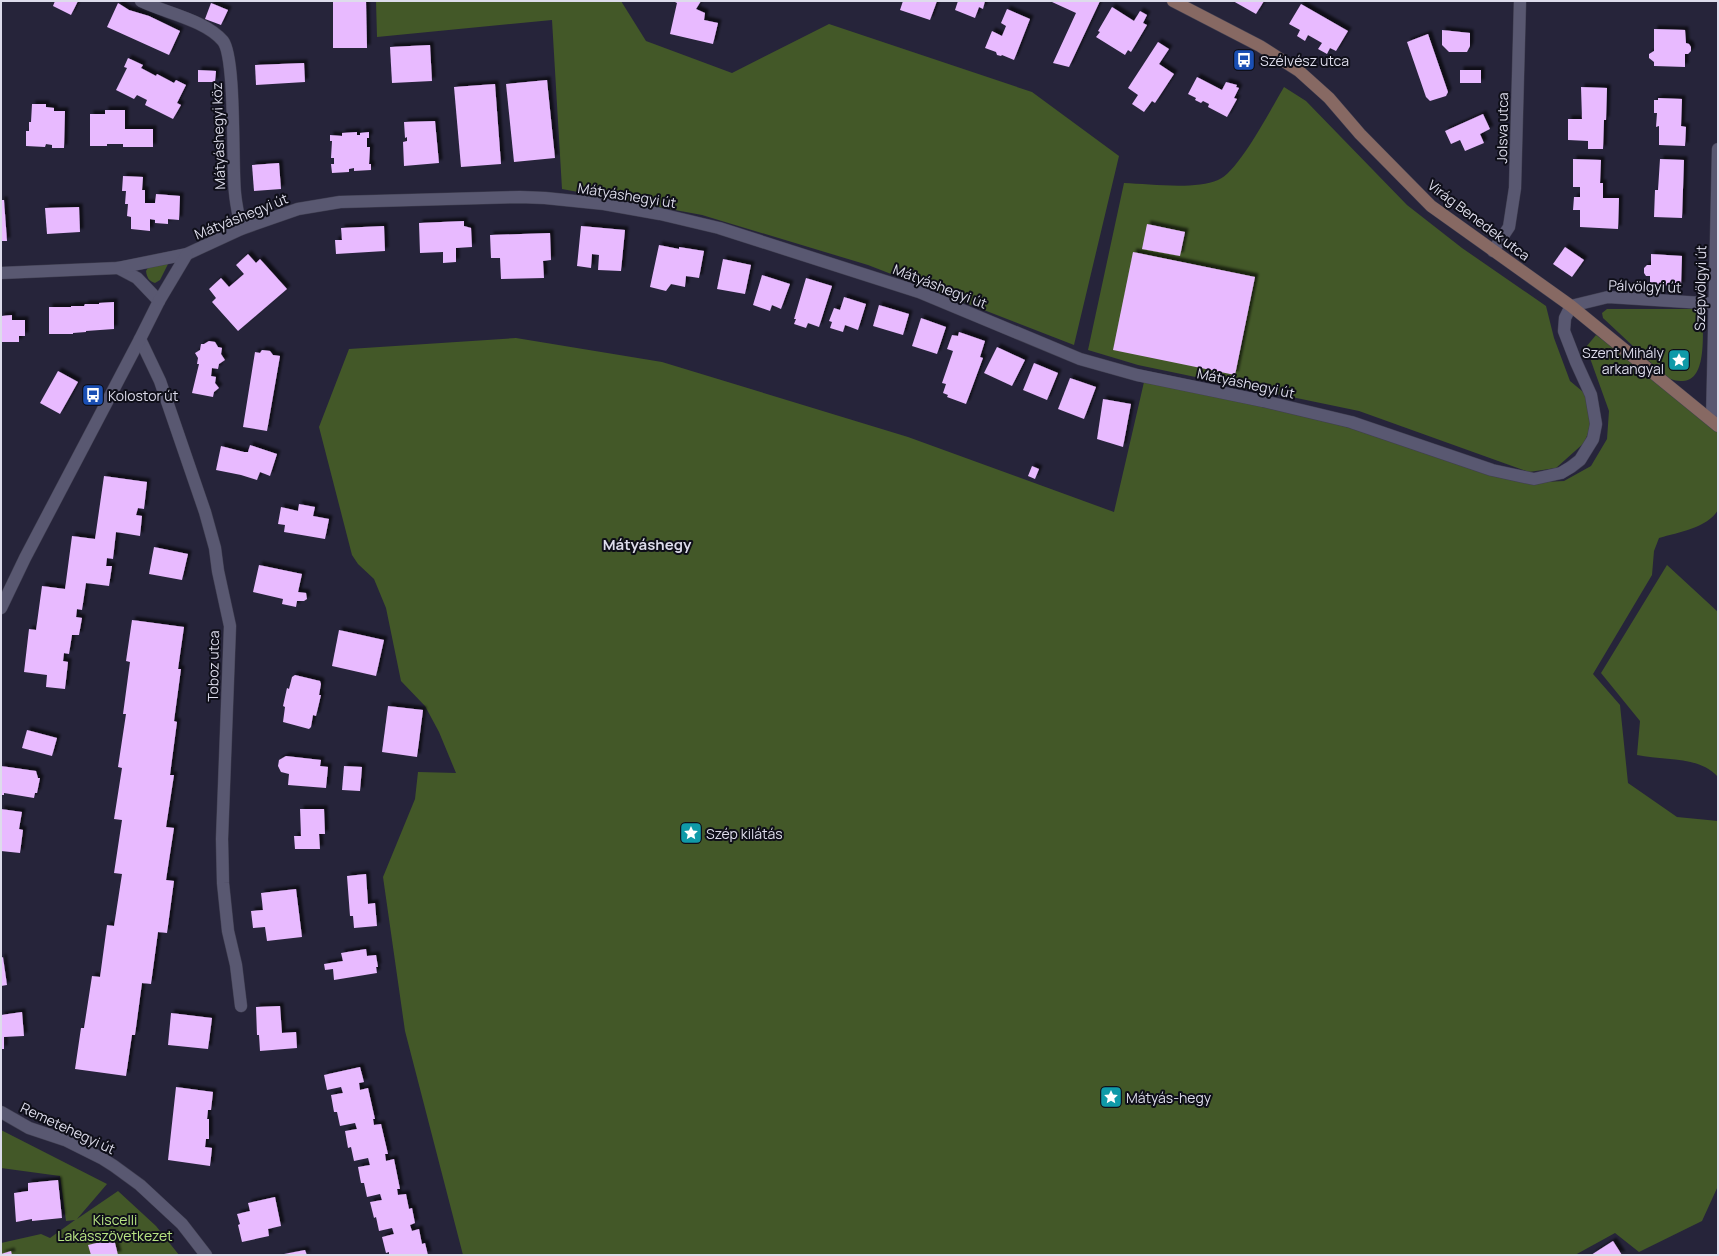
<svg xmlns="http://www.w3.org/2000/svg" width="1719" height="1256" viewBox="0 0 1719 1256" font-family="Manrope,sans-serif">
<defs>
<filter id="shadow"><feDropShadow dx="3.5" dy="-3.5" stdDeviation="1" flood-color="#0009"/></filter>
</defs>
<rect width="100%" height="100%" fill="#26243a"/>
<g fill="#435828">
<path d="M 376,1 L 621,1 L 646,41 L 732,73 L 829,24 L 1032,92 L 1119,156 L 1074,345 L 868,265 L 702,215 L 562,189 L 552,20 L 377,37 Z"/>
<path d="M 1284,87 L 1306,101 L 1407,205 L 1462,248 L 1546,306 L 1554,338 L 1570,381 L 1588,396 L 1592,424 L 1584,443 L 1556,468 L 1529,472 L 1359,411 L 1138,365 L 1088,350 L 1124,183 C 1150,184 1195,190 1218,180 C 1238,173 1272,107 1284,87 Z"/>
<path d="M 167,262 L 168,264 L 160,280 L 155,283 C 149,281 147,278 146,271 L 149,266 Z"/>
<path d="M 1607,309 L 1697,309 L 1703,314 C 1702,331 1708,380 1683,381 C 1676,381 1671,380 1665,376 L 1603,318 L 1602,313 Z"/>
<path d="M 1596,335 L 1696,407 L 1718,426 L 1718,510 C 1707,528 1679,532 1659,538 L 1654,551 L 1652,575 L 1593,674 L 1620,705 L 1628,783 L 1677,817 L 1718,821 L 1718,1186 L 1702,1221 L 1639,1252 L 1615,1233 L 1575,1255 L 463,1255 L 405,1031 L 383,877 L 415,799 L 418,772 L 456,773 L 439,732 L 425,706 L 401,681 L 386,608 L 374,579 L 358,564 L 352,555 L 319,427 L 349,349 L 516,338 L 662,362 L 908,437 L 1114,512 L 1144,382 L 1305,416 L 1361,431 L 1524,483 L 1564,481 L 1591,466 L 1607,439 L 1609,411 L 1586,347 Z"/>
<path d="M 1667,565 L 1718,612 L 1718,777 C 1698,755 1664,761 1637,755 L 1640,721 L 1601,673 Z"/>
<path d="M 1,1130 L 107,1184 L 77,1219 L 118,1191 L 156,1226 L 179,1255 L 1,1255 L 1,1243 L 41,1234 L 50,1238 L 75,1220 L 66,1221 L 60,1176 L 1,1168 Z"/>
</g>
<g fill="#e8baff" filter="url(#shadow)">
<path d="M 55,1 L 78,1 L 71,15 L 53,6 Z"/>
<path d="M 333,1 L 366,1 L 367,48 L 333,48 Z"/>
<path d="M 673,1 L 701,1 L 696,9 L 705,13 L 704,20 L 718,23 L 713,44 L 670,34 L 677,3 Z"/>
<path d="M 903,1 L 937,1 L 930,20 L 900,10 Z"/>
<path d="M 958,1 L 985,1 L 983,9 L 979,7 L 975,18 L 955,10 Z"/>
<path d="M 1053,1 L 1100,1 L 1069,67 L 1053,63 L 1076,13 L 1052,2 Z"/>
<path d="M 1233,1 L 1264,1 L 1256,14 Z"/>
<path d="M 118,3 L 129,10 L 149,16 L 180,31 L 169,55 L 107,27 Z"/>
<path d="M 211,3 L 228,10 L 221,25 L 205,19 Z"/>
<path d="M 1301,4 L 1348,31 L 1336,51 L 1330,48 L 1327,54 L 1318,49 L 1322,43 L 1308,35 L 1305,41 L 1297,36 L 1300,30 L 1289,24 Z"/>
<path d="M 1112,7 L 1134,21 L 1140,11 L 1147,15 L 1143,23 L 1147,25 L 1131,52 L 1128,50 L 1125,55 L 1096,37 L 1100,32 L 1098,31 Z"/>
<path d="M 1007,9 L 1030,19 L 1014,60 L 1002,55 L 1001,56 L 997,55 L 996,52 L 985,48 L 992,31 L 1002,36 L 1006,26 L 1001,23 Z"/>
<path d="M 1654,29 L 1685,30 L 1686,43 L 1689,44 L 1691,47 L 1691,51 L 1688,54 L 1685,54 L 1685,67 L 1654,66 L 1654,62 L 1649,58 L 1649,54 L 1654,51 Z"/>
<path d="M 1442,30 L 1470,33 L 1470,46 L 1467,52 L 1449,52 L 1442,45 Z"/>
<path d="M 1428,34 L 1448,92 L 1446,96 L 1430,101 L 1426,97 L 1407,42 Z"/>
<path d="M 1158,42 L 1169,49 L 1159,64 L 1174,74 L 1155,103 L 1152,101 L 1144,112 L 1132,104 L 1138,95 L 1128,88 Z"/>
<path d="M 430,45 L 432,81 L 392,83 L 390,47 Z"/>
<path d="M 128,58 L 143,65 L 141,68 L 156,76 L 157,74 L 174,83 L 176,80 L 186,85 L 177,103 L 181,105 L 173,119 L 145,105 L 147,100 L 137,95 L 134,99 L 116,90 L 127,68 L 124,67 Z"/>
<path d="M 304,63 L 305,82 L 256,85 L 255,65 Z"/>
<path d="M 198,70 L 216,71 L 215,82 L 198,82 Z"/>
<rect x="1460" y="70" width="21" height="13"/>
<path d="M 1197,77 L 1222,90 L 1226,82 L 1237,85 L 1236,87 L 1239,88 L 1234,98 L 1237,99 L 1227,117 L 1208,107 L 1209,104 L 1203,101 L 1201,103 L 1195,100 L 1196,98 L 1188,94 Z"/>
<path d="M 547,80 L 555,158 L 514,162 L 506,84 Z"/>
<path d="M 495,84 L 501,164 L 461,167 L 454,87 Z"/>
<path d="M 1581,87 L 1607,88 L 1606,120 L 1604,120 L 1603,149 L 1588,149 L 1588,141 L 1568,140 L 1568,119 L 1582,119 Z"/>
<path d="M 1658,98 L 1682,99 L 1681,126 L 1686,127 L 1685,146 L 1659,145 L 1659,126 L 1656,127 L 1657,113 L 1654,113 L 1654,100 L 1658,100 Z"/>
<path d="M 32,104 L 46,104 L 46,107 L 54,108 L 54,111 L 65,111 L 64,148 L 52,148 L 52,145 L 46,144 L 45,147 L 26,146 L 26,131 L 29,131 L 29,122 L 31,122 Z"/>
<path d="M 105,110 L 125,110 L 125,129 L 153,129 L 153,147 L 123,147 L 123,144 L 107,144 L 107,146 L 90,146 L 90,114 L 105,114 Z"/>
<path d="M 1483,114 L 1490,129 L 1480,134 L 1484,143 L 1465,151 L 1460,140 L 1451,144 L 1445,131 Z"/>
<path d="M 435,121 L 439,163 L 404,166 L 403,142 L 407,141 L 407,137 L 405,138 L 404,122 Z"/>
<path d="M 357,132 L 357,135 L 360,135 L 360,133 L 369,132 L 369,138 L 367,138 L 367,147 L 370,147 L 369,164 L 371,164 L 371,170 L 354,171 L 354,168 L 349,169 L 349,172 L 332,173 L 331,164 L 334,164 L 334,158 L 331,158 L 332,141 L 330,141 L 330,135 L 342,136 L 342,133 Z"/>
<path d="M 1573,159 L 1601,160 L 1600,183 L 1603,183 L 1603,198 L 1619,198 L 1618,229 L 1580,227 L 1580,210 L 1573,210 L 1574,197 L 1580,197 L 1580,187 L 1573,187 Z"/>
<path d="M 1660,159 L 1684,160 L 1682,218 L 1654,217 L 1655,190 L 1658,190 Z"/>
<path d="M 279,163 L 281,189 L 254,191 L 252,165 Z"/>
<path d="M 123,176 L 143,177 L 142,190 L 145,190 L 145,203 L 155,203 L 156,194 L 180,196 L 179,220 L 168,219 L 168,224 L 155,223 L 155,220 L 150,219 L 150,231 L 131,229 L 131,217 L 127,216 L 128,204 L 125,204 L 126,191 L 122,191 Z"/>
<path d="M 1,200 L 4,200 L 7,241 L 1,241 Z"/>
<path d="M 79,207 L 80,232 L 47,234 L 45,208 Z"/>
<path d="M 464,221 L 464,226 L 471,228 L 472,247 L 456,248 L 456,262 L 443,263 L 443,252 L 420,253 L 419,223 Z"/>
<path d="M 1147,224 L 1185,232 L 1180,256 L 1142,249 Z"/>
<path d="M 384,226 L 385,251 L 336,254 L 335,240 L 342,240 L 341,228 Z"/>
<path d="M 581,226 L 625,230 L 621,271 L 598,270 L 599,255 L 592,254 L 591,268 L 577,266 Z"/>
<path d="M 550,233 L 551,260 L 543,261 L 544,278 L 501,279 L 500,258 L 491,258 L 490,235 Z"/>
<path d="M 659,245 L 679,249 L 679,247 L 704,251 L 699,278 L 686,276 L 685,287 L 671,284 L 666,291 L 650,287 Z"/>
<path d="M 1565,247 L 1584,260 L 1572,277 L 1553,264 Z"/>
<path d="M 1133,252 L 1255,277 L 1235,375 L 1113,350 Z"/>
<path d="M 248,254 L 256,263 L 260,259 L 287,289 L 238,331 L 212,302 L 216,298 L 209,289 L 221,278 L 229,287 L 244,274 L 236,265 Z"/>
<path d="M 1651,254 L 1682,256 L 1681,286 L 1650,285 L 1650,276 L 1646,276 L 1644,273 L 1644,268 L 1647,265 L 1651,265 Z"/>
<path d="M 723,259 L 751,265 L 745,294 L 717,289 Z"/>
<path d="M 762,275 L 790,284 L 781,309 L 772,305 L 770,311 L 753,305 Z"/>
<path d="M 806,278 L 832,286 L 819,327 L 808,323 L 806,328 L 794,324 L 796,319 L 794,319 Z"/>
<path d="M 844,297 L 866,304 L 858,330 L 845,325 L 843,332 L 830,328 L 832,322 L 829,321 L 834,308 L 840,310 Z"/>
<path d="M 114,302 L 114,329 L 86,331 L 86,332 L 73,333 L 73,334 L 49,334 L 49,307 L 71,307 L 71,306 L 84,306 L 85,304 L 99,304 L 99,303 Z"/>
<path d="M 879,305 L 909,314 L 903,335 L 873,326 Z"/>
<path d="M 12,315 L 12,320 L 25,320 L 25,336 L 19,336 L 19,342 L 1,342 L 1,316 Z"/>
<path d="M 921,318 L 946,327 L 937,354 L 912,346 Z"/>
<path d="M 959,332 L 985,341 L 980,357 L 983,358 L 966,404 L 947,397 L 948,395 L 943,393 L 946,384 L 942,383 L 953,351 L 947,349 L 952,335 L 958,336 Z"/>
<path d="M 209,341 L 215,342 L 218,347 L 222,348 L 221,354 L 225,360 L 219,364 L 218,369 L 212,368 L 211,376 L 216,377 L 215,383 L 219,388 L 214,392 L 213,397 L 192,393 L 199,364 L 197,364 L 198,358 L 195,353 L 200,350 L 201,344 L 204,344 Z"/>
<path d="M 997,347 L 1025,360 L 1012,386 L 984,373 Z"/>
<path d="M 262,350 L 270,351 L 273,355 L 280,356 L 267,431 L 243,427 L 255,352 L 260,353 Z"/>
<path d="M 1034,363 L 1058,373 L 1047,400 L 1023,390 Z"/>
<path d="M 58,371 L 78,382 L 60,414 L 40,403 Z"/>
<path d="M 1070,378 L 1096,387 L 1084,419 L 1058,409 Z"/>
<path d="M 1103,399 L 1131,404 L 1123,447 L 1097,439 Z"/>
<path d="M 250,445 L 277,454 L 270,476 L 260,472 L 257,480 L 241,475 L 216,470 L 221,446 L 244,452 L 248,452 Z"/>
<path d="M 1032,466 L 1039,469 L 1035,479 L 1028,476 Z"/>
<path d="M 104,476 L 147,482 L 144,509 L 138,508 L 136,515 L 142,516 L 140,536 L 116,532 L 113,559 L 107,558 L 106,566 L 112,566 L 109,586 L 86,583 L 82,610 L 77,609 L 76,617 L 82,618 L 79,635 L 72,635 L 69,654 L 64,653 L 63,661 L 68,662 L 65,689 L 46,687 L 47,675 L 24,672 L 29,629 L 36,630 L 42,586 L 65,589 L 72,536 L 95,539 Z"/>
<path d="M 299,504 L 315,507 L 313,516 L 329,519 L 325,539 L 284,532 L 285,525 L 278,524 L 281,507 L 298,511 Z"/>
<path d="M 154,547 L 188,554 L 182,580 L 149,574 Z"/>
<path d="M 259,565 L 302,574 L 298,592 L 306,593 L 307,599 L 304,601 L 297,601 L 296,607 L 282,604 L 283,599 L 253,592 Z"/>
<path d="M 132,620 L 184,627 L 178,669 L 181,669 L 174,721 L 177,722 L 170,775 L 174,775 L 166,827 L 174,828 L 166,880 L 174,881 L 167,933 L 158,932 L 151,984 L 142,983 L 135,1035 L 132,1035 L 126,1076 L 75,1069 L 81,1028 L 84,1028 L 92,976 L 100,977 L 107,925 L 114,926 L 122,874 L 114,873 L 122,820 L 114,819 L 122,768 L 118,767 L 126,714 L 123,714 L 130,662 L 126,661 Z"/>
<path d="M 339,630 L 384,640 L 376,676 L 332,666 Z"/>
<path d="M 295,675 L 320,681 L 321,684 L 319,695 L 321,695 L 316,716 L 313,715 L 311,727 L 309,729 L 283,722 L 285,707 L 283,706 L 287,688 L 289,689 L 292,677 Z"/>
<path d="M 388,706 L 423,710 L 417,757 L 382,752 Z"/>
<path d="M 27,730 L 57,738 L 52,756 L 22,748 Z"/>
<path d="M 286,756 L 321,760 L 320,766 L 328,767 L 326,788 L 288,785 L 289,774 L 281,772 L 278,766 L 279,760 Z"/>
<path d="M 1,766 L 36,771 L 38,778 L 40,778 L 37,793 L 35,793 L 34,798 L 4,793 L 4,795 L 1,795 Z"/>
<path d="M 344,766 L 362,767 L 360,791 L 342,790 Z"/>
<path d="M 1,809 L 22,812 L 19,829 L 23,830 L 20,853 L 1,851 Z"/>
<path d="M 300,809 L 324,809 L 325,834 L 319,834 L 320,849 L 295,849 L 294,836 L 301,836 Z"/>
<path d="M 366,874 L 368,904 L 375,903 L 377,926 L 354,928 L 353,916 L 350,916 L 347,876 Z"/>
<path d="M 296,889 L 302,937 L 267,941 L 265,927 L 253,928 L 251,911 L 263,910 L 261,893 Z"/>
<path d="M 366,949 L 367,956 L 376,955 L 378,967 L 376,967 L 377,973 L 334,980 L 333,969 L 325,970 L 324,964 L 343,961 L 341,953 Z"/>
<path d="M 3,957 L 7,985 L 1,986 L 1,958 Z"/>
<path d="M 280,1006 L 282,1033 L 296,1032 L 297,1048 L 260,1051 L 259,1035 L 257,1035 L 256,1007 Z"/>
<path d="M 22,1012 L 24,1036 L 4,1037 L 4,1049 L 1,1049 L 1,1015 Z"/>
<path d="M 171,1013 L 212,1018 L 208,1049 L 168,1045 Z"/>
<path d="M 360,1067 L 364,1082 L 359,1083 L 360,1090 L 368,1088 L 375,1119 L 373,1119 L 374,1125 L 381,1124 L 388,1154 L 385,1154 L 386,1161 L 394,1159 L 400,1189 L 397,1189 L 398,1195 L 406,1194 L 409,1209 L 412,1208 L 415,1223 L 410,1225 L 412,1231 L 419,1229 L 422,1244 L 425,1243 L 428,1255 L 389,1255 L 389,1252 L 386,1253 L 382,1237 L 394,1234 L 392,1228 L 379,1231 L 376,1217 L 374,1218 L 370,1202 L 382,1200 L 380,1194 L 367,1197 L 364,1183 L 361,1183 L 358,1167 L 370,1165 L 368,1158 L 354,1161 L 351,1147 L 348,1148 L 345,1131 L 357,1129 L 355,1123 L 340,1126 L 337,1112 L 334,1112 L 331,1095 L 343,1093 L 341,1087 L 327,1090 L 324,1075 Z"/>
<path d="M 176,1087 L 213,1092 L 211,1110 L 208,1110 L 207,1119 L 209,1119 L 209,1139 L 206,1139 L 205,1147 L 212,1148 L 210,1166 L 168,1160 Z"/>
<path d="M 58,1180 L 62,1218 L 32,1221 L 32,1219 L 16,1222 L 14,1193 L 28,1191 L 28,1183 Z"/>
<path d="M 275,1197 L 281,1226 L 268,1229 L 269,1236 L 242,1242 L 238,1225 L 240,1224 L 237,1214 L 250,1211 L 248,1203 Z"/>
<path d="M 114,1239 L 118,1255 L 91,1255 L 88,1245 Z"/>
<path d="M 1613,1241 L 1622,1255 L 1591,1255 Z"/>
<path d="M 305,1250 L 307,1255 L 284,1255 L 284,1254 Z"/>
<path d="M 11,1251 L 12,1255 L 1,1255 L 1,1254 Z"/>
</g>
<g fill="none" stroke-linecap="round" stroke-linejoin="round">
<g stroke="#403f51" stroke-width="13">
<g id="street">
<path d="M 141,1 C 166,13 205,20 223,41 C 236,58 232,165 235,193 C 236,205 239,217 241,229"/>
<path d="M 1493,251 L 1509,227 L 1515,188 L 1520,1"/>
<path d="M 118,268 L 137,278 L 159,301"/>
<path d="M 1,273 L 118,268 L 187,254 L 241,229 L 298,209 L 340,202 L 520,197 L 545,198 L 604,204 L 660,214 L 719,228 L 919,292 L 1080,359 L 1137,375 L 1263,401 L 1351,422 L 1492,470 L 1534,479 L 1561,473 L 1571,467 L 1580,460 L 1593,439 L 1596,424 L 1591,395 L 1576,362 L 1564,331 L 1565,318 L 1571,306 L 1608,297 L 1718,304"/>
<path d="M 140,339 L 160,381 L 205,512 L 215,548 L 218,571 L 230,626 L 222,839 L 223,883 L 228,931 L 236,965 L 241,1006"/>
<path d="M 1712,421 L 1718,149"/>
<path d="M 1,608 L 25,558 L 140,339 L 159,301 L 187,254"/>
<path d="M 1,1112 L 29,1128 L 65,1140 L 103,1159 L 114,1166 L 140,1185 L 182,1224 L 206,1255"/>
</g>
</g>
<g stroke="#403f51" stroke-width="13">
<path id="secondary" d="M 1173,1 L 1260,46 L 1299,71 L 1329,98 L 1360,134 L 1431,206 L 1571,306 L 1718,426"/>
</g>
<use href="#street" stroke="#595871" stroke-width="12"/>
<use href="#secondary" stroke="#876963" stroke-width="12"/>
</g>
<defs>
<g id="bus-square" transform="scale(1.15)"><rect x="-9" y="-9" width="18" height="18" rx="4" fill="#1a4fb4" stroke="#0f0f19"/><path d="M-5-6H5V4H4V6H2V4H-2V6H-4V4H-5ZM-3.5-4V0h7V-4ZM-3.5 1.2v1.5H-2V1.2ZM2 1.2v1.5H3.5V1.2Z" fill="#fff"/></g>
<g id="sight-square" transform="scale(1.15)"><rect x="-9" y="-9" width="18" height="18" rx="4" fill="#0f9aa8" stroke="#0f0f19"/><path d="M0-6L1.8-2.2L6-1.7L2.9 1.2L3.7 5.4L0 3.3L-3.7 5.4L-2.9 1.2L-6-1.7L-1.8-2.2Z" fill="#fff"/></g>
</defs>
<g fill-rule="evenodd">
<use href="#bus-square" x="1244" y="60"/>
<use href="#sight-square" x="1679" y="360"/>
<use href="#bus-square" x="93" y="395"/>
<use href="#sight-square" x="691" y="833"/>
<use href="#sight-square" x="1111" y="1097"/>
</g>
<g text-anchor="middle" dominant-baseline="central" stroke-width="4" stroke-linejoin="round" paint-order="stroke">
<g font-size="14" fill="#dddceb" stroke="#0f0f19" text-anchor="start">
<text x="1260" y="60">Szélvész utca</text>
<text x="1664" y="352" text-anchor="end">Szent Mihály<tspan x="1664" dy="16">arkangyal</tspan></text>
<text x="108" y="395">Kolostor út</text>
<text x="706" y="833">Szép kilátás</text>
<text x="1126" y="1097">Mátyás-hegy</text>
</g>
<g font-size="14" fill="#dddceb" stroke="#0f0f19">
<text transform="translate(1502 128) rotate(-89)">Jolsva utca</text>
<text transform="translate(218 136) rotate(-92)">Mátyáshegyi köz</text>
<text transform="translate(627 195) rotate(9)">Mátyáshegyi út</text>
<text transform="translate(241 216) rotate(-22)">Mátyáshegyi út</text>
<text transform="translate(1479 220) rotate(37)">Virág Benedek utca</text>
<text transform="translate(940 286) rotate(21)">Mátyáshegyi út</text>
<text transform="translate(1645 286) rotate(2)">Pálvölgyi út</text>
<text transform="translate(1700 288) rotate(-89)">Szépvölgyi út</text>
<text transform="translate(1246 383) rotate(12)">Mátyáshegyi út</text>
<text transform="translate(213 666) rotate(-89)">Toboz utca</text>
<text transform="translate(68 1128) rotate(25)">Remetehegyi út</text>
</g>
<g font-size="14" fill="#b9e684" stroke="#0f0f19">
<text x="115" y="1219">Kiscelli<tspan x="115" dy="16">Lakásszövetkezet</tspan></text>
</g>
<g font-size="15" font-weight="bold" fill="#dddceb" stroke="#0f0f19">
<text x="647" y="544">Mátyáshegy</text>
</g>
</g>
<rect width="1719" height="1256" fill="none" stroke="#dddceb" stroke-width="4"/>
</svg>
